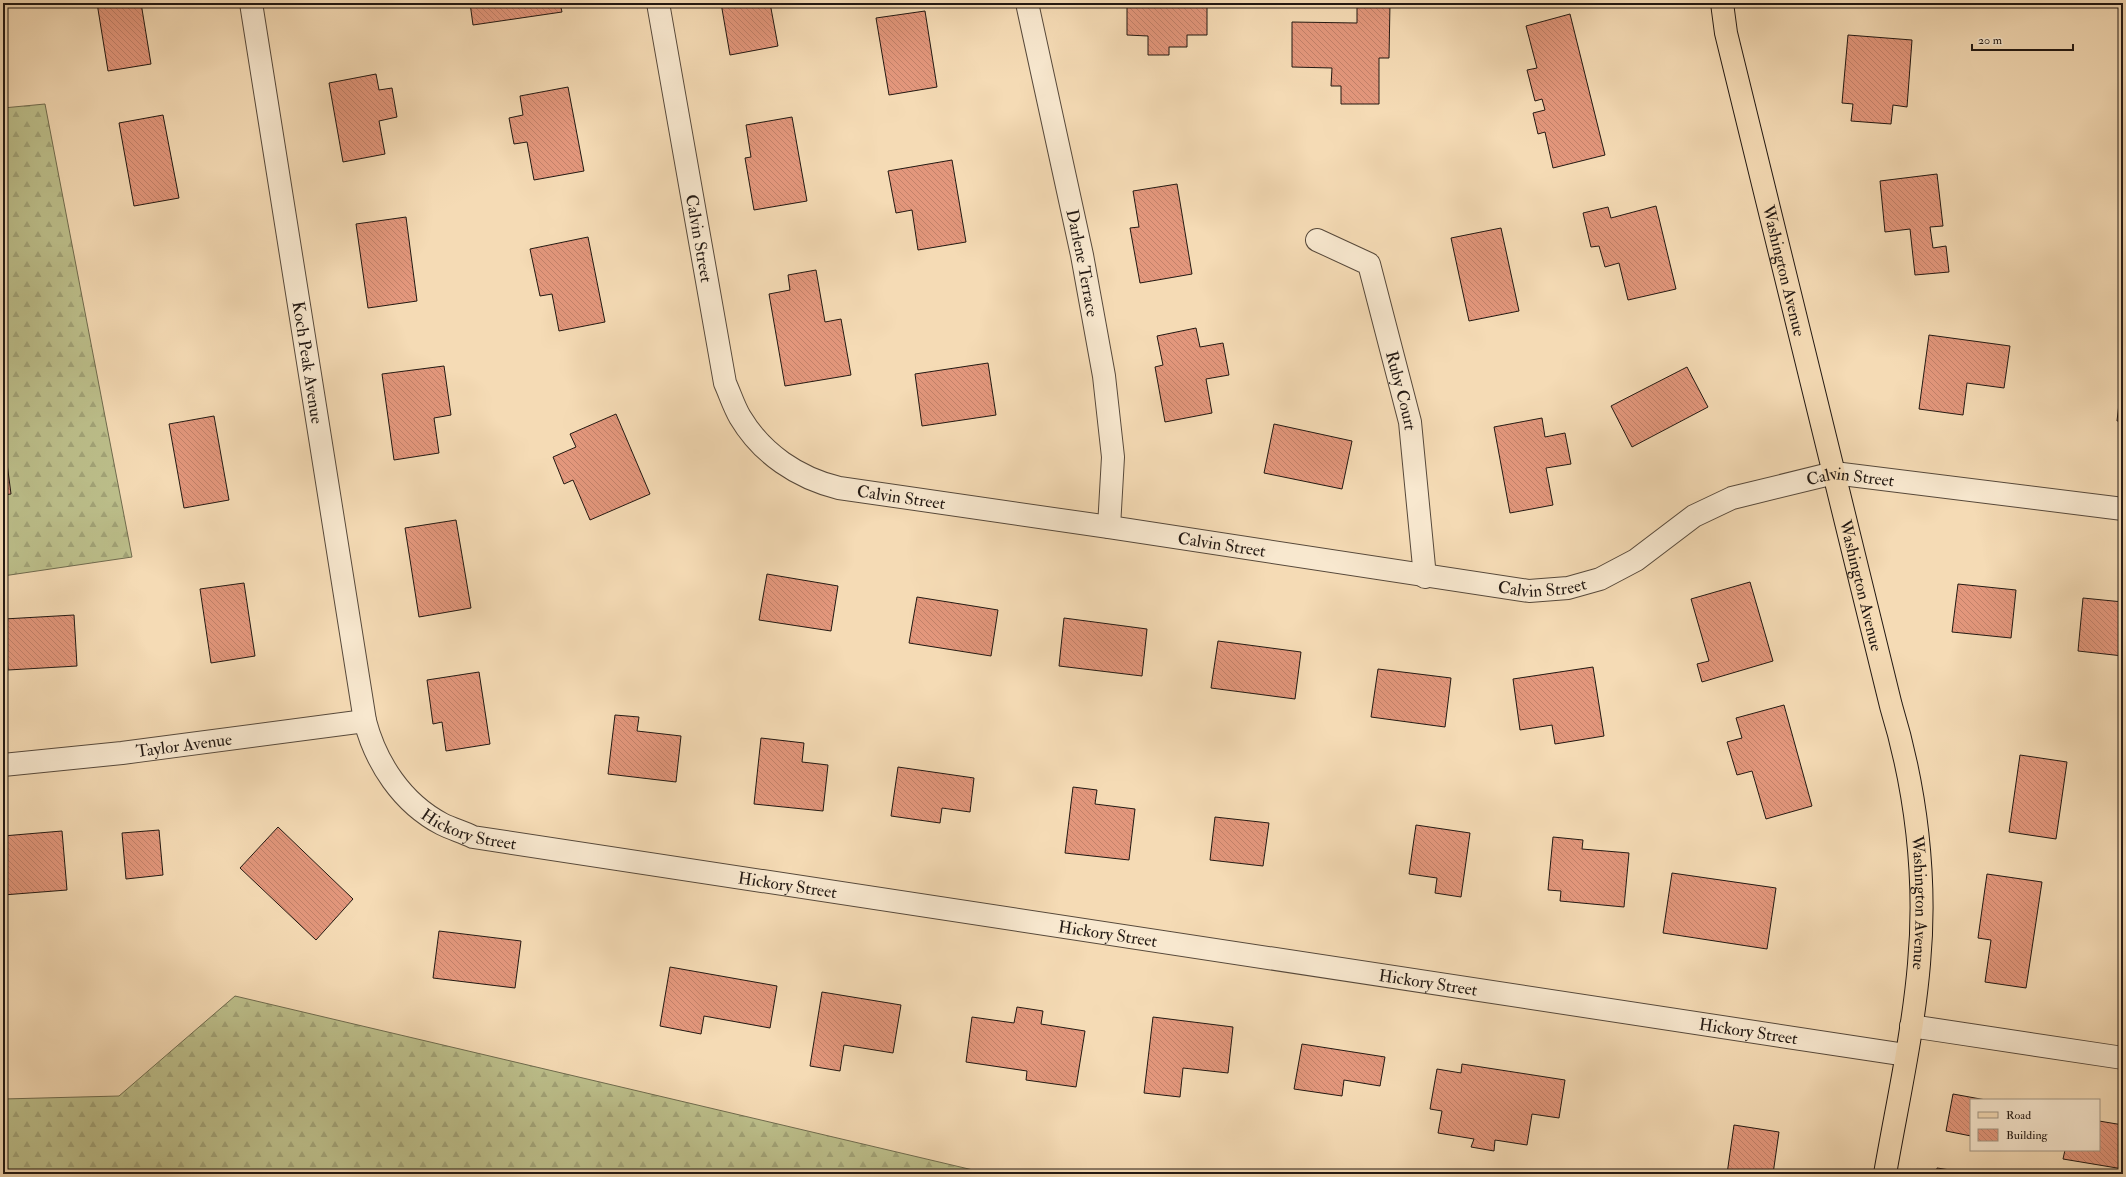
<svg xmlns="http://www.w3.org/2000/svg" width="2126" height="1177" viewBox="0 0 2126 1177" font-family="'IM FELL Double Pica',serif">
<defs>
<pattern id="forest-firs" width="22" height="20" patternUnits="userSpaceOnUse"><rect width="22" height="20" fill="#bdc08c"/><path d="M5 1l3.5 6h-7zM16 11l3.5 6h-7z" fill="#a2a478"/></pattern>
<pattern id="building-back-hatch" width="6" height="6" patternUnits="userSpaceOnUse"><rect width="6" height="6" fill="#e3977c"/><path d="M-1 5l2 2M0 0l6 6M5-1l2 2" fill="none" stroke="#c2816a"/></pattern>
</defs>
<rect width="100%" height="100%" fill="#f5dbb5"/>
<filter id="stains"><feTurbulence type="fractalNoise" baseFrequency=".005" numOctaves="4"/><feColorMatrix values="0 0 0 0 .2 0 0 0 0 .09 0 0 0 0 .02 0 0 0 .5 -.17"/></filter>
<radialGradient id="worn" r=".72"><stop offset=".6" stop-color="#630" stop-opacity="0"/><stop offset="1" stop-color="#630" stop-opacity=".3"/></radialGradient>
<g fill="url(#forest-firs)" stroke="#706c4f">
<path d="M 45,104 L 132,557 L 3,576 L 3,108 Z"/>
<path d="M 235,996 L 990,1174 L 3,1174 L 3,1099 L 119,1096 Z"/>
</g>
<g fill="url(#building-back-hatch)" stroke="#221812">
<path d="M 97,3 L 141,3 L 151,64 L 108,71 Z"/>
<rect x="328" y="3" width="81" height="1"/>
<path d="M 470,3 L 560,3 L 562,12 L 473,25 Z"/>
<path d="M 721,3 L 770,3 L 778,46 L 730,55 Z"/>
<path d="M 1127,3 L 1207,3 L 1207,35 L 1187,35 L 1187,47 L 1169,47 L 1169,55 L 1148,55 L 1148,36 L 1127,35 Z"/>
<path d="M 1357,3 L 1390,3 L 1389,58 L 1379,58 L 1379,104 L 1341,104 L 1341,86 L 1331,86 L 1332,68 L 1292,67 L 1292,22 L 1357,23 Z"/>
<path d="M 925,11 L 937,87 L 889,95 L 876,18 Z"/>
<path d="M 1570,14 L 1605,155 L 1553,168 L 1545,132 L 1538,134 L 1533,113 L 1545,110 L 1542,99 L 1535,101 L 1527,70 L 1537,68 L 1526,26 Z"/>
<path d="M 1848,35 L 1912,40 L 1907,107 L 1893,105 L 1891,124 L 1851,121 L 1853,104 L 1842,103 Z"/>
<path d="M 376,74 L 379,90 L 392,88 L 397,117 L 379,121 L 385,154 L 343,162 L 329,83 Z"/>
<path d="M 568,87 L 584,171 L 534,180 L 527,142 L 514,144 L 509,118 L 523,115 L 520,96 Z"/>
<path d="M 163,115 L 179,198 L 134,206 L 119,123 Z"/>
<path d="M 792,117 L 807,201 L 754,210 L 745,158 L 751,157 L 746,125 Z"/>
<path d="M 952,160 L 966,242 L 918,250 L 912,210 L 896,213 L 888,171 Z"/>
<path d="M 1937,174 L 1943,226 L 1930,227 L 1933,248 L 1946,246 L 1949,272 L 1915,275 L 1910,229 L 1885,232 L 1880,181 Z"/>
<path d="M 1177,184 L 1192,274 L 1140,283 L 1130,228 L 1139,227 L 1133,191 Z"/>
<path d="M 1656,206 L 1676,289 L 1628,300 L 1619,263 L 1605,267 L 1599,246 L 1591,247 L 1583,213 L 1608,207 L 1611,218 Z"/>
<path d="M 406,217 L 417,301 L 368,308 L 356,224 Z"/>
<path d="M 1501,228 L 1519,311 L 1469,321 L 1451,238 Z"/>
<path d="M 588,237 L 605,322 L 559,331 L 552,294 L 540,296 L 530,249 Z"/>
<path d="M 816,270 L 825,322 L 841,319 L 851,375 L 785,386 L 769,294 L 790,290 L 788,275 Z"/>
<path d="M 1196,328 L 1200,347 L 1223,343 L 1229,375 L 1206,379 L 1212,413 L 1165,422 L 1155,367 L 1163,365 L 1157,336 Z"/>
<path d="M 1929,335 L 2010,346 L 2004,388 L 1967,383 L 1963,415 L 1919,409 Z"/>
<path d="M 988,363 L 996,415 L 922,426 L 915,374 Z"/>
<path d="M 444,366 L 451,415 L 434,418 L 439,453 L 394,460 L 382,374 Z"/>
<path d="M 1687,367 L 1708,407 L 1632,447 L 1611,406 Z"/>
<path d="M 2123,369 L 2123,421 L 2117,421 Z"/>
<path d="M 616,414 L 650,494 L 590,520 L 573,480 L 564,484 L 553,457 L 576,447 L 570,434 Z"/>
<path d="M 214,416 L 229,500 L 184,508 L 169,424 Z"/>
<path d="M 1542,418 L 1545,437 L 1565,433 L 1571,464 L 1546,468 L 1553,505 L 1510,513 L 1494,427 Z"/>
<path d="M 1274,424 L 1352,441 L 1342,489 L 1264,473 Z"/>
<path d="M 3,432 L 11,494 L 3,495 Z"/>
<path d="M 456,520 L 471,608 L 419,617 L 405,528 Z"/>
<path d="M 767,574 L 838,586 L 831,631 L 759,620 Z"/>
<path d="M 1750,582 L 1773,661 L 1702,682 L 1697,664 L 1709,661 L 1691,599 Z"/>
<path d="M 244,583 L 255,656 L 211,663 L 200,589 Z"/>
<path d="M 1958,584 L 2016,590 L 2011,638 L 1952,632 Z"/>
<path d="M 917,597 L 998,610 L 991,656 L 909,643 Z"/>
<path d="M 2083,598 L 2123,602 L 2123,656 L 2078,651 Z"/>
<path d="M 74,615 L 77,666 L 8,670 L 4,619 Z"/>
<path d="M 1064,618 L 1147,629 L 1142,676 L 1059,666 Z"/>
<path d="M 1218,641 L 1301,652 L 1295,699 L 1211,688 Z"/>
<path d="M 1593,667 L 1604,736 L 1555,744 L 1552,725 L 1520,730 L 1513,679 Z"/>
<path d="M 1378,669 L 1451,678 L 1445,727 L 1371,717 Z"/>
<path d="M 479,672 L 490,744 L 446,751 L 442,722 L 433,724 L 427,680 Z"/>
<path d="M 1784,705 L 1812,806 L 1766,819 L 1752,771 L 1737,775 L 1727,742 L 1742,738 L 1736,718 Z"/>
<path d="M 615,715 L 639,717 L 637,731 L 681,736 L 676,782 L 608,774 Z"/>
<path d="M 761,738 L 804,743 L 802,762 L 828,765 L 823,811 L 754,804 Z"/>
<path d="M 2020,755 L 2067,762 L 2056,839 L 2009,832 Z"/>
<path d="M 898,767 L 974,778 L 970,812 L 942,808 L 940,823 L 891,816 Z"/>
<path d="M 1073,787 L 1097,790 L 1095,804 L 1135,809 L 1129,860 L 1065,853 Z"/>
<path d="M 1215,817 L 1269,823 L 1263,866 L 1210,860 Z"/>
<path d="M 1416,825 L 1470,833 L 1461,897 L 1435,893 L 1437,878 L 1409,874 Z"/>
<path d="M 278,827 L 353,899 L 316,940 L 240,868 Z"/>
<path d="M 159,830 L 163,875 L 126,879 L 122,833 Z"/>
<path d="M 62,831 L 67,890 L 3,895 L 3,836 Z"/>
<path d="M 1553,837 L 1583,840 L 1582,849 L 1629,853 L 1624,907 L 1560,901 L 1561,891 L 1548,890 Z"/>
<path d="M 1672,873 L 1776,888 L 1767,949 L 1663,933 Z"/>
<path d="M 1987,874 L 2042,882 L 2026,988 L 1985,982 L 1991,940 L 1978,938 Z"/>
<path d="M 439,931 L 521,941 L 515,988 L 433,978 Z"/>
<path d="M 670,967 L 777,986 L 770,1028 L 704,1016 L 701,1034 L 660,1026 Z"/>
<path d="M 822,992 L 901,1005 L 893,1053 L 844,1045 L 840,1071 L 810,1066 Z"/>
<path d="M 1017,1007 L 1043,1011 L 1041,1024 L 1085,1031 L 1076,1087 L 1026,1080 L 1027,1071 L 966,1062 L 972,1017 L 1014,1023 Z"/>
<path d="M 1153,1017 L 1233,1027 L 1228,1073 L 1183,1068 L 1180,1097 L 1144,1093 Z"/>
<path d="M 1302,1044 L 1385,1057 L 1380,1086 L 1344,1080 L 1342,1096 L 1294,1089 Z"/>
<path d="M 1462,1064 L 1565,1080 L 1559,1118 L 1532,1114 L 1527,1145 L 1495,1140 L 1494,1151 L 1471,1147 L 1474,1139 L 1438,1133 L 1442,1111 L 1430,1109 L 1437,1069 L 1461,1073 Z"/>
<path d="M 1953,1094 L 1986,1100 L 1971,1100 L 1971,1136 L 1946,1131 Z"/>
<path d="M 2099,1121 L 2123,1125 L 2123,1169 L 2063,1159 L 2065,1150 L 2099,1150 Z"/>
<path d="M 1734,1125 L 1779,1132 L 1773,1174 L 1727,1174 Z"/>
<path d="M 1937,1168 L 1977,1174 L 1936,1174 Z"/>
</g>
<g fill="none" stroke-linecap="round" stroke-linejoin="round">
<g stroke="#57493b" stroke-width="24">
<g id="minor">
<path id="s1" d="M 251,3 L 365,721 C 376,763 402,803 442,824 C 452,829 463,832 473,837 L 1906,1055"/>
<path id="s2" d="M 658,3 L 725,383 C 730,394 734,407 740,417 C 762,454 798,478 839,488 L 1109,527 L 1529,591 L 1568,588 L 1600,579 L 1636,560 L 1694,516 L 1732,498 L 1834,473 L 2123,509"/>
<path id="s3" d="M 1027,3 L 1082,255 L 1104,376 L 1113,457 L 1109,527"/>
<path id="s4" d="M 1317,240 L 1369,264 L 1410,422 L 1425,577"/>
<path id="s5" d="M 3,765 L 122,753 L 365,721"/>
<path d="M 1911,1026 L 2123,1058"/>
</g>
</g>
<g stroke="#221812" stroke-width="24">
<g id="major">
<path id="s6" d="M 1722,3 L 1726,33 L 1891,706 C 1916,788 1927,878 1919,964 C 1913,1034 1897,1105 1885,1174"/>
</g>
</g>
<use href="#minor" stroke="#f8e8cf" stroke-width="22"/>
<use href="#major" stroke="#f5dbb5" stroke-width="22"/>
</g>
<g text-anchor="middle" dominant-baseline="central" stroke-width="4" stroke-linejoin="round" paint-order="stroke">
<g font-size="17" fill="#221812" stroke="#f8e8cf">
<text stroke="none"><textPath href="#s2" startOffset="239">Calvin Street</textPath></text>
<text stroke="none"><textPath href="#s3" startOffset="266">Darlene Terrace</textPath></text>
<text stroke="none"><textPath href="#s6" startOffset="275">Washington Avenue</textPath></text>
<text stroke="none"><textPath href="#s1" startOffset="364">Koch Peak Avenue</textPath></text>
<text stroke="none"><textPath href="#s4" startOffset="188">Ruby Court</textPath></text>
<text stroke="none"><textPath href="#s2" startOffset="1595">Calvin Street</textPath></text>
<text stroke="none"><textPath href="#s2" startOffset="611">Calvin Street</textPath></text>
<text stroke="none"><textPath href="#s2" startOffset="935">Calvin Street</textPath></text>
<text stroke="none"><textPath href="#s2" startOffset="1259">Calvin Street</textPath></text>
<text stroke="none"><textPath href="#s6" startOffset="599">Washington Avenue</textPath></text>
<text stroke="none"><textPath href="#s5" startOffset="182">Taylor Avenue</textPath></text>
<text stroke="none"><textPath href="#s1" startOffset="887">Hickory Street</textPath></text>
<text stroke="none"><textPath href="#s1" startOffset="1211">Hickory Street</textPath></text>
<text stroke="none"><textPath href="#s6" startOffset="923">Washington Avenue</textPath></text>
<text stroke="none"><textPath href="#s1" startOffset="1535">Hickory Street</textPath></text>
<text stroke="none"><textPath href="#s1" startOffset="1859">Hickory Street</textPath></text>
<text stroke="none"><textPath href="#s1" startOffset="2183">Hickory Street</textPath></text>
</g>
</g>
<rect width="2126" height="1177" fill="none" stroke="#f5dbb5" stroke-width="16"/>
<rect x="4" y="4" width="2118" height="1169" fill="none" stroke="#221812" stroke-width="2"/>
<rect x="8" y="8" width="2110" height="1161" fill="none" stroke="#221812"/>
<rect x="1970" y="1099" width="130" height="52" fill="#f8e8cf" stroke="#a29583"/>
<rect x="1978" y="1112" width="20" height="6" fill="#f5dbb5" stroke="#a29583"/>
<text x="2006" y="1119" font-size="12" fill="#221812">Road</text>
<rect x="1978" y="1129" width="20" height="12" fill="url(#building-back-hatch)" stroke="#a29583"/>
<text x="2006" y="1139" font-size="12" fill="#221812">Building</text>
<path d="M1972 44v6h101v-6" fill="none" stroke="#221812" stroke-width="2"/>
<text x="1978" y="44" font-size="12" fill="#221812" stroke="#f8e8cf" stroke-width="3" paint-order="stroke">20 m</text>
<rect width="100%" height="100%" filter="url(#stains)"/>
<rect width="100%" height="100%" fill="url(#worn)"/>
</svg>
